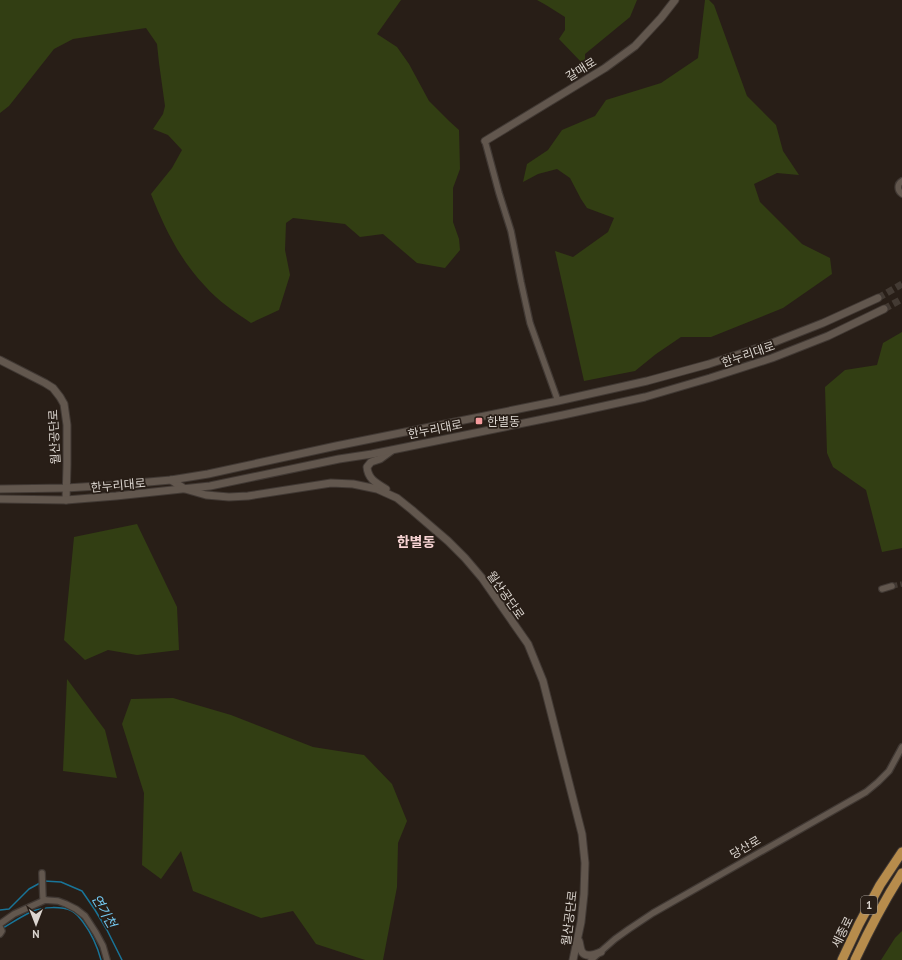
<svg xmlns="http://www.w3.org/2000/svg" width="902" height="960" viewBox="0 0 902 960" font-family="'PT Sans','Noto Sans KR',sans-serif">
<rect width="100%" height="100%" fill="#281e17"/>
<g fill="#323e13">
<path d="M 0,0 L 401,0 L 377,34 L 397,47 L 409,64 L 429,101 L 449,121 L 459,130 L 460,169 L 453,188 L 453,222 L 459,239 L 460,250 L 445,268 L 417,263 L 383,234 L 360,237 L 345,224 L 293,218 L 286,223 L 285,250 L 290,275 L 279,310 L 251,323 C 235,312 218,301 205,286 C 180,260 164,227 151,194 L 172,168 L 182,150 L 168,135 L 153,129 L 163,114 L 165,106 L 159,63 L 157,44 L 146,28 L 73,39 L 54,49 L 9,106 L 0,113 Z"/>
<path d="M 537,0 L 637,0 L 630,17 L 585,54 L 585,66 L 559,39 L 565,30 L 565,17 L 546,5 Z"/>
<path d="M 705,0 L 709,0 L 714,5 L 747,96 L 776,125 L 783,151 L 799,175 L 777,173 L 754,184 L 760,202 L 802,244 L 830,258 L 832,274 L 783,308 L 711,337 L 681,337 L 656,354 L 635,371 L 584,381 L 555,251 L 573,257 L 608,232 L 614,218 L 587,208 L 581,199 L 570,178 L 557,169 L 538,174 L 523,182 L 527,164 L 548,150 L 562,130 L 595,116 L 606,100 L 661,83 L 698,58 Z"/>
<path d="M 902,332 L 902,548 L 882,552 L 866,490 L 833,467 L 827,453 L 825,387 L 845,370 L 877,365 L 883,343 Z"/>
<path d="M 137,524 L 177,607 L 179,650 L 137,655 L 108,650 L 85,660 L 64,640 L 74,537 Z"/>
<path d="M 67,679 L 105,730 L 117,778 L 63,771 Z"/>
<path d="M 173,698 L 231,715 L 313,747 L 364,755 L 392,784 L 407,821 L 398,843 L 397,887 L 383,960 L 365,960 L 316,944 L 293,911 L 261,918 L 193,891 L 181,851 L 161,879 L 142,865 L 144,793 L 122,724 L 131,699 Z"/>
<path d="M 902,931 L 902,960 L 881,960 L 895,938 Z"/>
</g>
<g fill="none" stroke-linecap="round" stroke-linejoin="round">
<g stroke="#197498" stroke-width="1.5">
<path d="M 44,881 L 61,882 L 82,891 L 95,910 L 107,930 L 122,960"/>
<path d="M 0,910 L 9,909 L 29,889 L 40,883"/>
<path d="M 3,928 C 13,922 22,916 33,911 C 43,907 61,906 72,911 C 76,913 80,918 83,922 C 92,934 97,945 101,960"/>
</g>
<path stroke="#433a33" stroke-width="5.5" stroke-dasharray="5.5 3" stroke-linecap="butt" d="M 892,586 L 902,584"/>
<g stroke="#433a33" stroke-width="7" stroke-dasharray="7 3.5" stroke-linecap="butt">
<path d="M 878,298 L 902,284"/>
<path d="M 884,309 L 902,299"/>
</g>
<g stroke="#413934" stroke-width="8">
<g id="minor">
<path d="M 485,141 L 499,193 L 511,231 L 521,282 L 530,323 L 558,401"/>
<path d="M 902,181 C 897,184 897,190 902,194"/>
<path d="M 882,589 L 892,586"/>
<path d="M 42,873 L 43,898 L 45,900"/>
<path d="M 0,924 L 14,914 L 45,900 L 58,901 L 66,904 L 76,909 L 85,916 L 96,933 L 103,946 L 107,960"/>
<path d="M 0,927 L 2,931 L 0,934"/>
<path d="M 591,960 L 615,939 L 629,929 L 653,913 L 866,792 L 878,782 L 889,771 L 902,747"/>
</g>
</g>
<g stroke="#413934" stroke-width="9">
<g id="tertiary">
<path d="M 485,141 L 605,68 L 635,46 L 661,18 L 675,0"/>
<path d="M 0,360 L 45,383 L 53,388 L 60,397 L 64,404 L 67,425 L 67,465 L 66,500"/>
<path d="M 171,480 L 185,489 L 206,495 L 229,497 L 248,496 L 331,483 L 353,484 L 377,489 L 397,498 L 412,510 L 448,541 L 465,558 L 482,578 L 528,644 L 543,681 L 582,834 L 585,863 L 584,894 L 581,922 L 573,960"/>
<path d="M 0,489 L 66,488 L 114,485 L 171,480 L 208,474 L 336,446 L 558,401 L 647,381 L 709,364 L 767,345 L 823,323 L 878,298"/>
<path d="M 386,489 C 376,483 368,479 367,467 L 371,462 L 380,459 L 391,451"/>
<path d="M 0,499 L 66,500 L 116,496 L 210,486 L 339,459 L 372,454 L 563,415 L 645,397 L 710,378 L 772,358 L 828,336 L 884,309"/>
<path d="M 579,941 C 580,944 580,949 582,952 C 586,958 596,954 601,952"/>
</g>
</g>
<g stroke="#413934" stroke-width="11">
<g id="trunk">
<path d="M 842,960 L 859,924 L 880,885 L 902,852"/>
<path d="M 855,960 C 869,930 884,901 902,873"/>
</g>
</g>
<use href="#minor" stroke="#62574e" stroke-width="5.5"/>
<use href="#tertiary" stroke="#62574e" stroke-width="7"/>
<use href="#trunk" stroke="#b78c4c" stroke-width="9"/>
</g>
<rect fill="#f59b9d" stroke="#281e17" stroke-width="1.5" x="475" y="417" width="8" height="8" rx="2"/>
<g text-anchor="middle" dominant-baseline="central" stroke-width="3.5" stroke-linejoin="round" paint-order="stroke">
<rect fill="#281e17" stroke="#a69f98" stroke-width="1" x="861" y="896" width="16" height="18" rx="3"/>
<g font-size="11" font-weight="bold" fill="#dcd6d0">
<text x="869" y="905">1</text>
</g>
<g font-size="12" fill="#dcd6d0" stroke="#281e17">
<text transform="translate(581 69) rotate(-32)">갈매로</text>
<text transform="translate(748 354) rotate(-19)">한누리대로</text>
<text transform="translate(435 429) rotate(-11)">한누리대로</text>
<text transform="translate(54 437) rotate(-93)">월산공단로</text>
<text transform="translate(118 485) rotate(-5)">한누리대로</text>
<text transform="translate(506 595) rotate(55)">월산공단로</text>
<text transform="translate(745 847) rotate(-30)">당산로</text>
<text transform="translate(569 918) rotate(-83)">월산공단로</text>
<text transform="translate(842 932) rotate(-64)">세종로</text>
</g>
<g font-size="12" fill="#dcd6d0" stroke="#281e17" text-anchor="start">
<text x="487" y="421">한별동</text>
</g>
<g font-size="13" font-style="italic" fill="#75cbf4" stroke="#281e17">
<text transform="translate(104 911) rotate(60)">연기천</text>
</g>
<g font-size="14" font-weight="bold" fill="#f7d3d3" stroke="#281e17">
<text x="416" y="542">한별동</text>
</g>
</g>
<g transform="translate(36 924) rotate(180)" stroke="#281e17" stroke-width="3" paint-order="stroke">
<path d="M0-3L7 15L0 10L-7 15Z" fill="#dcd6d0"/>
<text y="-6" font-size="11" font-weight="bold" text-anchor="middle" fill="#dcd6d0">N</text>
</g>
</svg>
